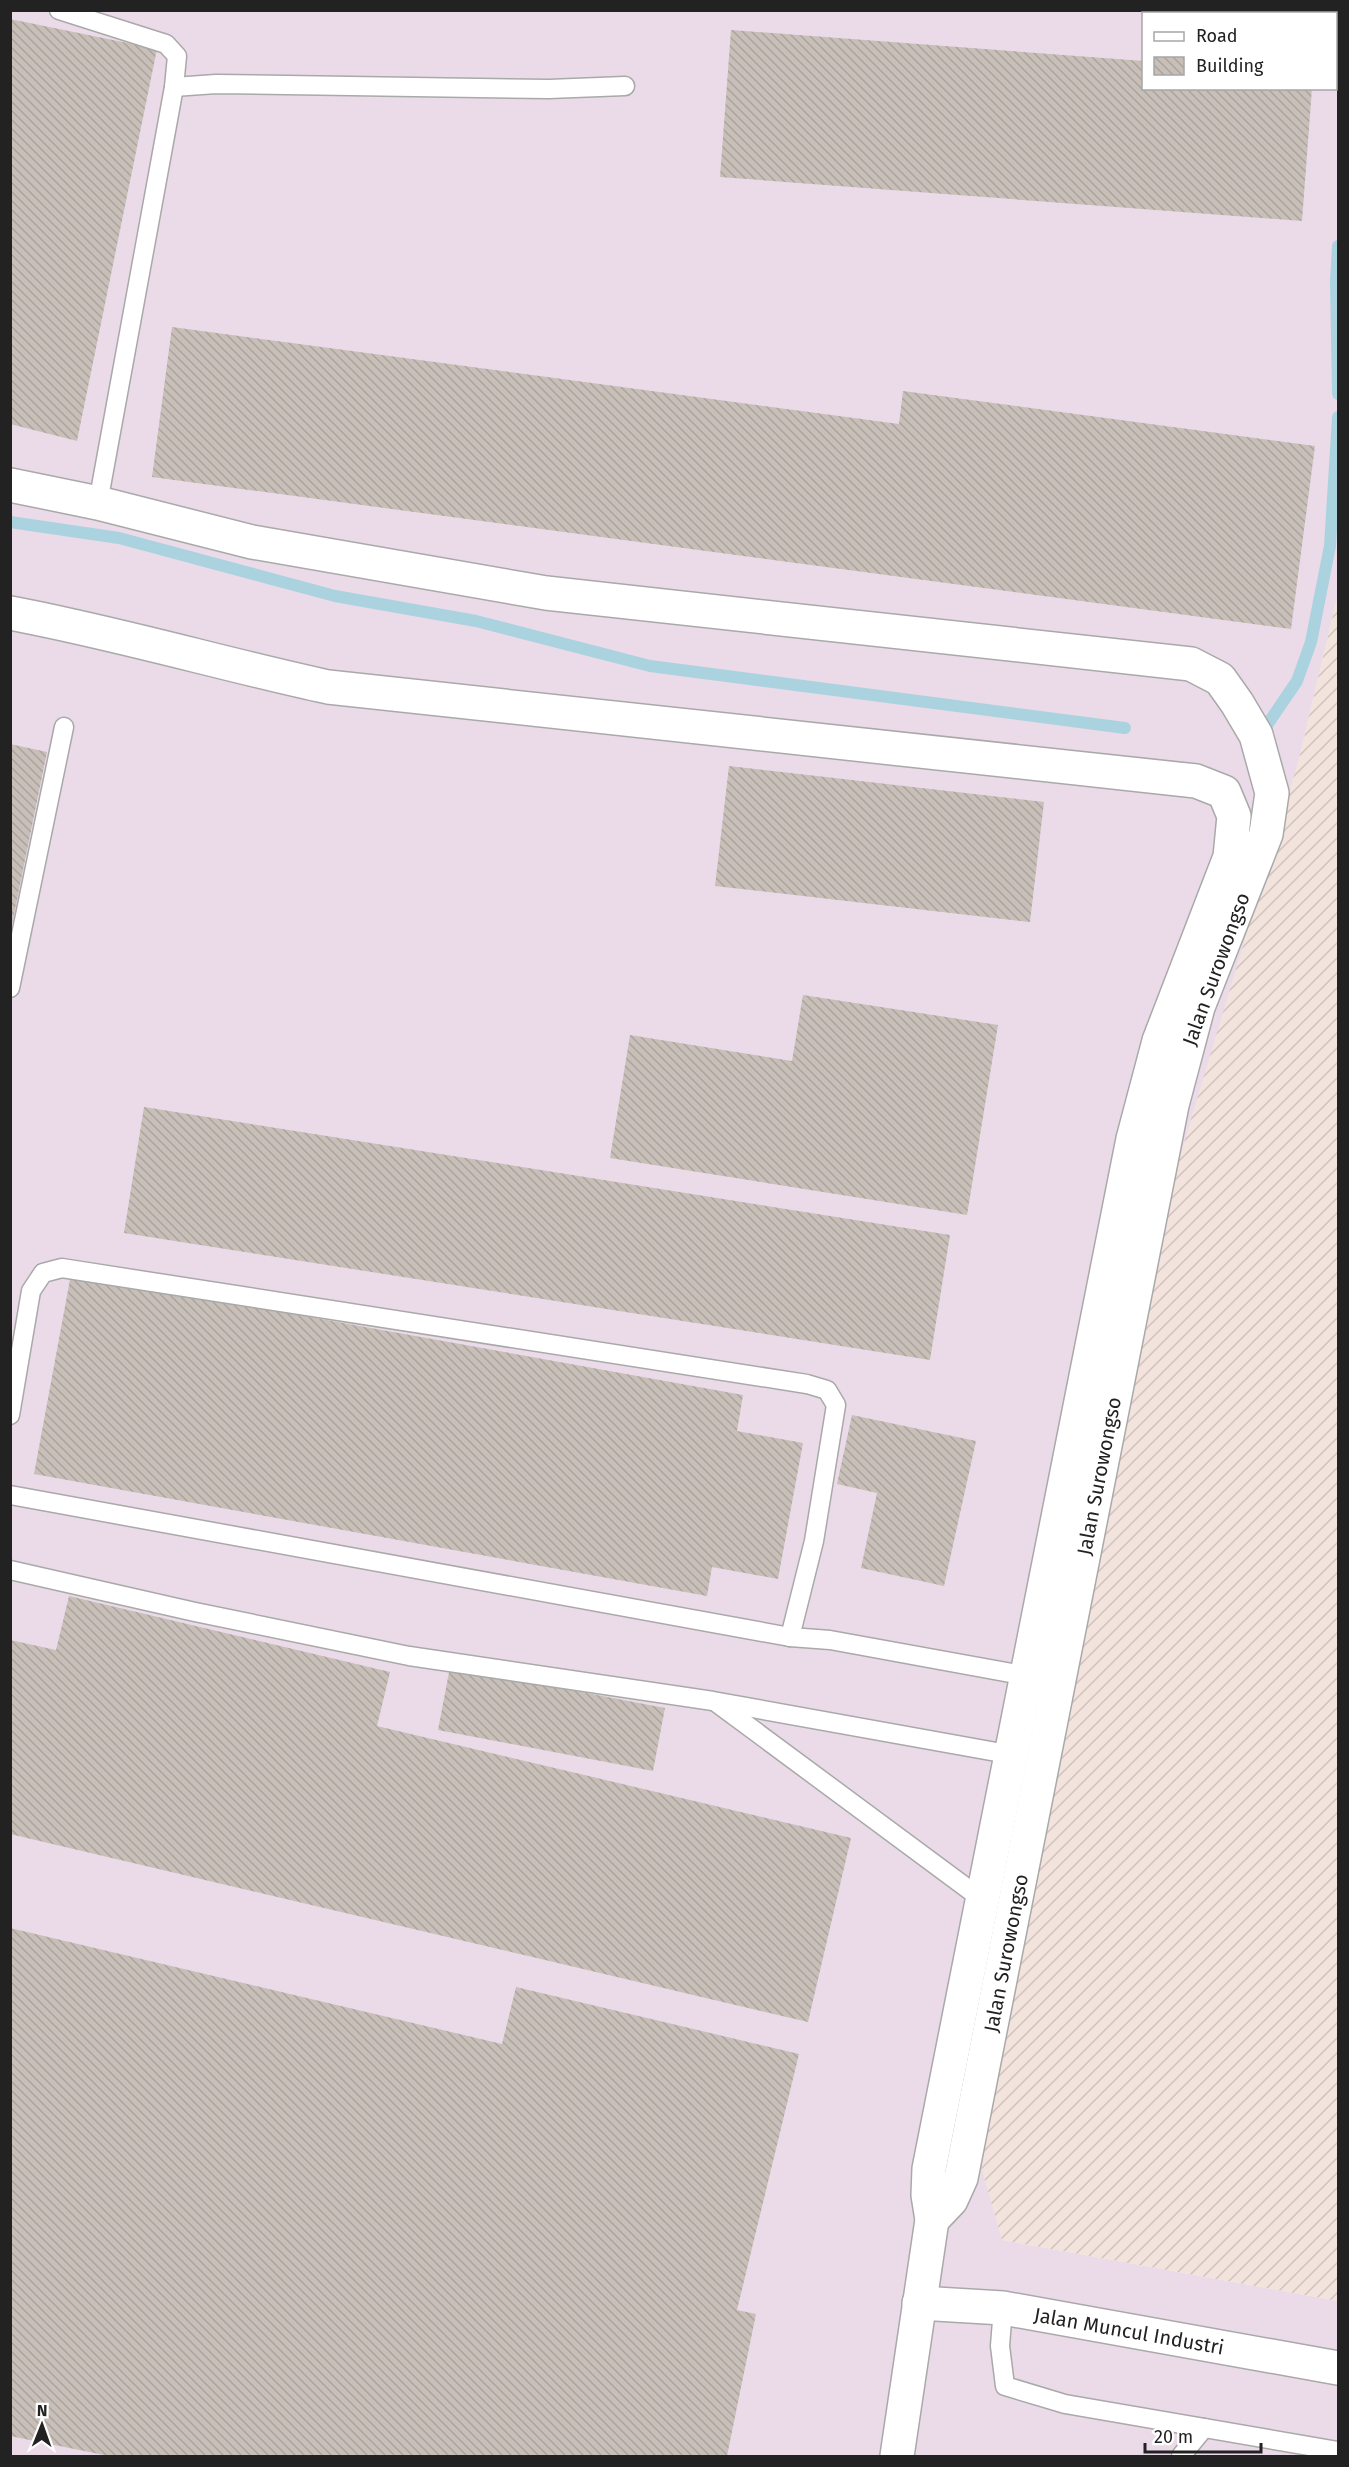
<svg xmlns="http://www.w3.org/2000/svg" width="1349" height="2467" viewBox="0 0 1349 2467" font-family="'Fira Sans',sans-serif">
<defs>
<pattern id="military-furrows" width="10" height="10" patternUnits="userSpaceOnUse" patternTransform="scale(1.5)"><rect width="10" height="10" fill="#f3e3dd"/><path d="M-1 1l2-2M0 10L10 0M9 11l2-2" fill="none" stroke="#d0c2bd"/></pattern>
<pattern id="building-back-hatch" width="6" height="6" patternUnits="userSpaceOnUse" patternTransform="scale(1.5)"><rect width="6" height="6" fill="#c7bfb8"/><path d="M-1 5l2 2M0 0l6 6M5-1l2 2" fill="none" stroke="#aba49e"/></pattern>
</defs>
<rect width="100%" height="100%" fill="#f2efe9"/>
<path fill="#ebdbe8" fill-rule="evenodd" d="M 11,11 L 1338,11 L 1338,594 L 1299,759 L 1002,2240 L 1338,2301 L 1338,2456 L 11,2456 ZM 1144,14 L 1336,14 L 1336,88 L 1144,88 Z"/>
<path fill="url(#military-furrows)" d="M 1338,594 L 1338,2301 L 1002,2240 L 976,2149 L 1151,1253 L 1299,759 Z"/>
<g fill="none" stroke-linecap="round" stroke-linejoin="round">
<g stroke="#aad3df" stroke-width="12">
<path d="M 1338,246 L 1336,281 L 1338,394"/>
<path d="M 10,522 L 119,538 L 335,596 L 476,621 L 650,666 L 1125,728"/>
<path d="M 1267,725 L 1297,681 L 1311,642 L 1330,546 L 1338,417"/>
</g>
<path stroke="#aad3df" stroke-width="69" d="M 1308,10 L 1315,14"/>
</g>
<g fill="url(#building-back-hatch)">
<path d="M 10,19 L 157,49 L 77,441 L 10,424 Z"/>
<path d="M 731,30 L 1144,61 L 1144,88 L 1312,88 L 1302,221 L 720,177 Z"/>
<path d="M 172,327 L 899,424 L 903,391 L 1315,446 L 1291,629 L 152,477 Z"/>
<path d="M 10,744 L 47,752 L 12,924 L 10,924 Z"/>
<path d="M 729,766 L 1044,802 L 1030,922 L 715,886 Z"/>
<path d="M 803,995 L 998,1025 L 967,1215 L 610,1158 L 630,1035 L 792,1061 Z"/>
<path d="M 144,1107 L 950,1235 L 930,1360 L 124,1233 Z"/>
<path d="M 71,1274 L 743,1395 L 737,1431 L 803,1443 L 778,1579 L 712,1567 L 707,1596 L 34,1474 Z"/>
<path d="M 852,1415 L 976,1441 L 944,1586 L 861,1568 L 877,1493 L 837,1484 Z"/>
<path d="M 69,1596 L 390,1672 L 377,1726 L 851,1838 L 808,2022 L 10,1834 L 10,1640 L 56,1650 Z"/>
<path d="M 450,1667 L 665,1708 L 653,1771 L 438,1730 Z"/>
<path d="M 10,1928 L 502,2044 L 516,1987 L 799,2054 L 737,2310 L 756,2314 L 727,2456 L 109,2456 L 10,2436 Z"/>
</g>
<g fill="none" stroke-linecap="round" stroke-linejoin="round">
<g stroke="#a9a9a9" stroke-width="21">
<g id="service">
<path d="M 59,10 L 166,44 L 177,56 L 174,87 L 98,503"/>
<path d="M 174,87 L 216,84 L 549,89 L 625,86"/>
<path d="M 10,988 L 64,727"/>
<path d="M 10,1415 L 31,1291 L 43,1273 L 62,1268 L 807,1384 L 827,1390 L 836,1405 L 814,1541 L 790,1637"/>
<path d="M 10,1495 L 790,1637 L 830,1640 L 1033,1677"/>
<path d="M 10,1570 L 195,1612 L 409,1656 L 713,1701 L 1013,1755"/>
<path d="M 717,1703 L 983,1900"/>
<path d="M 1003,2308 L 1000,2346 L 1005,2386 L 1065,2404 L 1338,2451"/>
<path d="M 1181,2456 L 1204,2428"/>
</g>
</g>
<g stroke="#a9a9a9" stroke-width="36">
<g id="minor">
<path d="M 10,485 L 98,503 L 252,542 L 546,593 L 1191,664 L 1220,679 L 1237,703 L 1256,735 L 1272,793 L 1266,834 L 1198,1007 L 1172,1105 L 961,2178 L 951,2200 L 932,2220"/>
<path d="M 10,613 C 117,633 222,664 328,687 L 1196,781 L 1224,792 L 1234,816 L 1230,857 L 1159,1041 L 1133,1139 L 929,2169 L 928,2195 L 932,2220 L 897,2456"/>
<path d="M 919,2303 L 1003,2308 L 1338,2368"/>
</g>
</g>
<use href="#service" stroke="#fff" stroke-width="18"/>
<use href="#minor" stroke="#fff" stroke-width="33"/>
</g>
<g text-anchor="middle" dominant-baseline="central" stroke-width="5" stroke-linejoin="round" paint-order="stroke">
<g font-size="20" fill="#222" stroke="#fff">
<text transform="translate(1216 969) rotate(-70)">Jalan Surowongso</text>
<text transform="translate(1099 1476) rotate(-79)">Jalan Surowongso</text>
<text transform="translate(1006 1953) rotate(-79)">Jalan Surowongso</text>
<text transform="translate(1129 2331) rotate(10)">Jalan Muncul Industri</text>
</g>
</g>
<rect width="1349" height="2467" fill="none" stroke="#222222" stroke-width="24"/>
<rect x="1142" y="12" width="195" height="78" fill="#ffffff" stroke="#a7a7a7" stroke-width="1.5"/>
<rect x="1154" y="32" width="30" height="9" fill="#ffffff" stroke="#a7a7a7" stroke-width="1.5"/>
<text x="1196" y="42" font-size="18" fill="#222222">Road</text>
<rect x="1154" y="57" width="30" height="18" fill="url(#building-back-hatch)" stroke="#a7a7a7" stroke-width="1.5"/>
<text x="1196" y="72" font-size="18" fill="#222222">Building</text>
<g transform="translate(42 2425) rotate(1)" stroke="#ffffff" stroke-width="4.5" paint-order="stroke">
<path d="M0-4.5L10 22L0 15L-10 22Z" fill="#222222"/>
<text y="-9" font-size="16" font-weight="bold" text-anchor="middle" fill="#222222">N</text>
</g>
<path d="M1145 2443v9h116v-9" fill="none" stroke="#222222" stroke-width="3"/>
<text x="1154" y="2443" font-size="18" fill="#222222" stroke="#ffffff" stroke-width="4.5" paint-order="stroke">20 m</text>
</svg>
